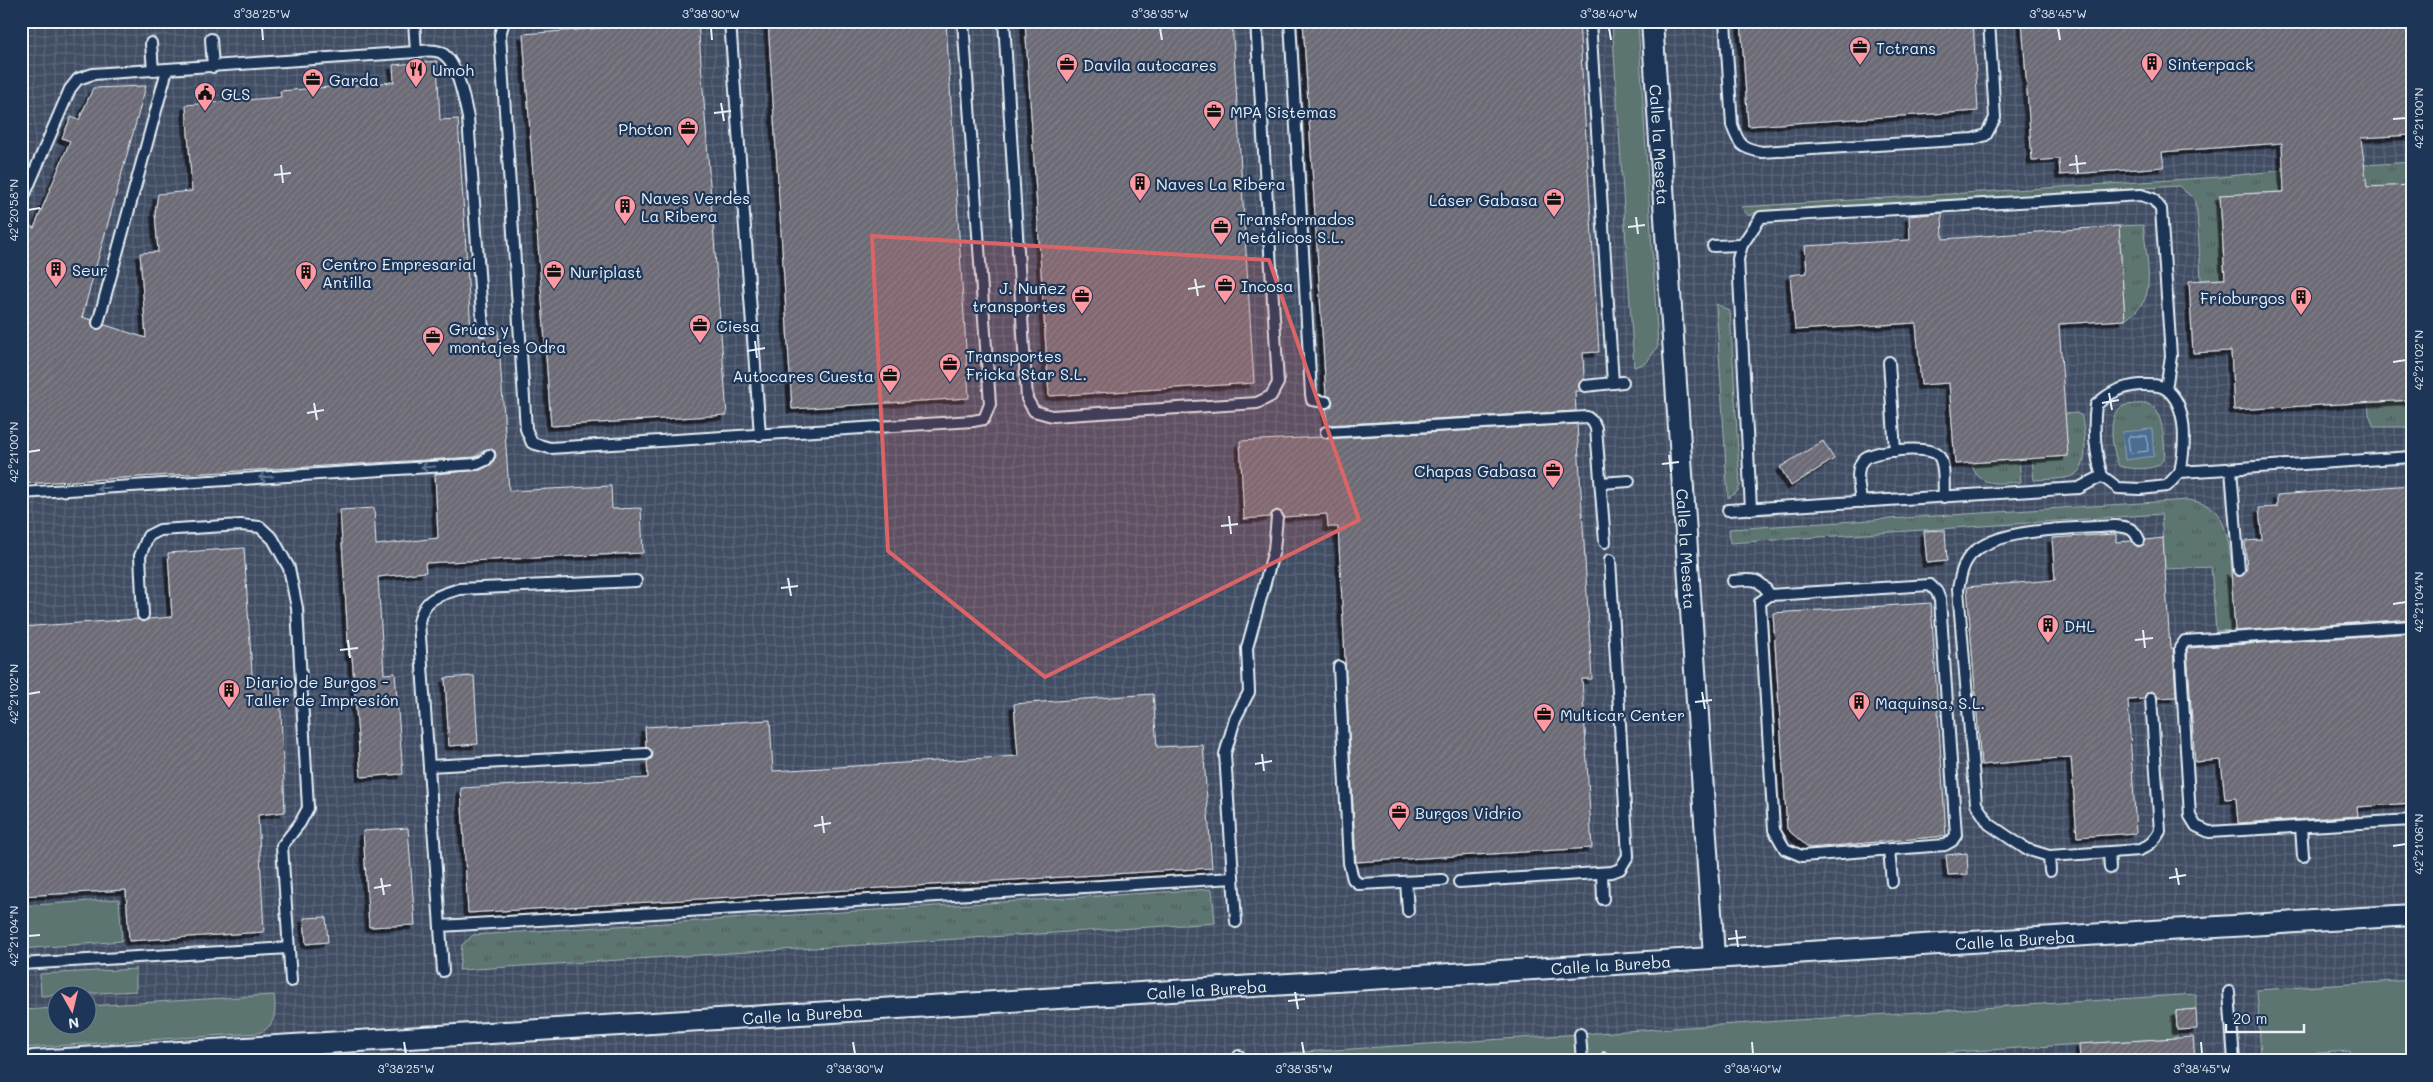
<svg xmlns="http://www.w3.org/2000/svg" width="2433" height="1082" viewBox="0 0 2433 1082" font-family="Mali,sans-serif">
<defs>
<pattern id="industrial-grid" width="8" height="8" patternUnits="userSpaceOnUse" patternTransform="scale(1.25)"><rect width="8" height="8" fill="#404d64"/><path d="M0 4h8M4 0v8" fill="none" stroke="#5c677b"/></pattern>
<pattern id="grass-tufts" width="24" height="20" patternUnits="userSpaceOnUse" patternTransform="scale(1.25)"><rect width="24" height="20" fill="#5d7470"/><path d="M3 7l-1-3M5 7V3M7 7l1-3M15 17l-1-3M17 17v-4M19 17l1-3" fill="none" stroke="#505c5b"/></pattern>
<pattern id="building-hatch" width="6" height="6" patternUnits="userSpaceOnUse" patternTransform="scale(1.25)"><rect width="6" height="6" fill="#6c6a75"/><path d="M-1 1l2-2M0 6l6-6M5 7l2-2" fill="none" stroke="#818089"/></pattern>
<filter id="shadow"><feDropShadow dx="-4.5" dy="4.5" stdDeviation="0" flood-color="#0009"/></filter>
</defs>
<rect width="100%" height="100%" fill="#2d405d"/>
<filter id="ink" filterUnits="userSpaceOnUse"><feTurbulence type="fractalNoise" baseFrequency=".02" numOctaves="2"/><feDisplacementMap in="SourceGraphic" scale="10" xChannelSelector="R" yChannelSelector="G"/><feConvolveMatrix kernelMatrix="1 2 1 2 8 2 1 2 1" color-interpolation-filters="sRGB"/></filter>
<g filter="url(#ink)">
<path fill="url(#industrial-grid)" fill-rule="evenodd" d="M 21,21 L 2412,21 L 2412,1061 L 21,1061 ZM 58,994 L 88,994 L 88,1024 L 58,1024 Z"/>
<g fill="url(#grass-tufts)" stroke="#a2b2b4">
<path d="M 2412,162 L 2412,185 L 2220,195 L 2225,279 L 2201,280 L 2197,212 L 2194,199 L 2179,186 L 1756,212 L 1749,216 L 1741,207 L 2220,177 L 2284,170 Z"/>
<path d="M 2143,225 C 2145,244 2152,279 2146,296 C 2143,306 2133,314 2125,320 L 2119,226 Z"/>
<path d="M 1716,304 L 1730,311 L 1740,486 L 1737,492 L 1728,498 Z"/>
<path d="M 2412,400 L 2412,427 L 2374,427 L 2369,414 L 2368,403 Z"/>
<path d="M 2146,403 C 2150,405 2154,407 2156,410 C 2162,417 2167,452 2163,460 C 2156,472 2130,469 2119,466 C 2113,452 2105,415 2123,406 C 2129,404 2140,404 2146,403 Z"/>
<path d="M 2077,413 L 2082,416 C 2083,433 2093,471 2069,477 C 2058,480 2045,479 2034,480 L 2032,458 L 2068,456 L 2065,414 Z"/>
<path d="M 2019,459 L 2021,482 C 1999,483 1978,488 1971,463 Z"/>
<path d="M 2188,500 C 2195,501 2203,503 2210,507 C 2234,521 2232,584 2234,610 L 2412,597 L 2412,618 L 2216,631 L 2211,567 L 2165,569 L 2161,514 L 1730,543 L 1729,529 Z"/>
<path d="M 1212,889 L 1215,923 L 459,970 L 462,945 L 473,935 Z"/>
</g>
<g fill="#5d7470" stroke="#a2b2b4">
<path d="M 1612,21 L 1638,21 L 1658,346 L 1646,363 L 1634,367 Z"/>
<path d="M 119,899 L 122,941 L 21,949 L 21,906 Z"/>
<path d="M 136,969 L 136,991 L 41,996 L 40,974 Z"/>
<path d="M 2412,980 L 2412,1061 L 2351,1061 L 2350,1051 L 2261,1057 L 2257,990 Z"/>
<path d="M 2196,994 L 2196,1009 L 2176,1011 L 2177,1038 L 1815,1061 L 1274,1061 L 1273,1054 Z"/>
<path d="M 274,995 C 276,1010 276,1028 258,1033 L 21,1048 L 21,1010 L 57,1008 L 58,1024 L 88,1024 L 88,1006 Z"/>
</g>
<path fill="#4b6d92" stroke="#8aa2bb" d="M 2152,429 L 2154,456 L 2125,460 L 2122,432 Z"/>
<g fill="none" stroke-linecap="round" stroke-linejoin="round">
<path stroke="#a9bccf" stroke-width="1" d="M 2130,436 L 2147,436 L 2148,451 L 2130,453 L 2128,439 Z"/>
</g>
<g fill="url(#building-hatch)" stroke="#e8f1f8" filter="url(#shadow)">
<path d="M 698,21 L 727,415 L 551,426 L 523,34 Z"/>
<path d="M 768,21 L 946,21 L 969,398 L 792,409 Z"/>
<path d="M 1025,21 L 1232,21 L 1254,383 L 1049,396 Z"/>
<path d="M 1303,21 L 1579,21 L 1599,352 L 1583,353 L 1584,379 L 1579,384 L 1581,391 L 1575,391 L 1576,411 L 1327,425 L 1326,409 L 1331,407 L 1333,402 L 1331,397 L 1326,395 Z"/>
<path d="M 1741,21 L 1973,21 L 1978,111 L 1748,126 Z"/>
<path d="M 2022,21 L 2412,21 L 2412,135 L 2361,138 L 2367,187 L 2412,185 L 2412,400 L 2234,410 L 2231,351 L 2193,353 L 2189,281 L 2225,279 L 2220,195 L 2284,192 L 2282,143 L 2162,152 L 2164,167 L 2060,175 L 2059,159 L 2032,161 Z"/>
<path d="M 437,61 L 440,120 L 458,119 L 471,331 L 476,331 L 480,336 L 484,337 L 490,330 L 498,329 L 509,491 L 611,486 L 612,509 L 641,508 L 643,553 L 425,563 L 426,572 L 378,577 L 384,674 L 395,673 L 403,774 L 361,777 L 352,656 L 349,656 L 340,510 L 374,508 L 376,545 L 438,538 L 435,474 L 480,470 L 492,464 L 496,456 L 495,451 L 486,449 L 475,457 L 21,484 L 21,222 L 34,228 L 70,141 L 62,138 L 71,117 L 79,120 L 93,88 L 146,86 L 82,317 L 92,320 L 92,325 L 96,329 L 100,329 L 105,325 L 146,338 L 140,253 L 158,252 L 155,212 L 158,194 L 192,191 L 186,105 L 281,97 L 280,91 L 394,82 L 393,65 Z"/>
<path d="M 1942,213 L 1943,239 L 2119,226 L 2125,320 L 2059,324 L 2068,456 L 1955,464 L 1949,383 L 1921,385 L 1916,323 L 1795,330 L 1790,275 L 1807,273 L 1805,246 L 1910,240 L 1909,216 Z"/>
<path d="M 1577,424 L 1592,679 L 1582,679 L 1592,848 L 1356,862 L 1338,527 L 1328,527 L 1327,514 L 1284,517 L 1281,512 L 1277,510 L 1272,513 L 1270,517 L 1244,519 L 1240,441 L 1321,437 L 1326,439 Z"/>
<path d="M 1823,441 L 1834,459 L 1791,486 L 1780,467 Z"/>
<path d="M 2412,485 L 2412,619 L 2235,631 L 2231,570 L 2237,576 L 2243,575 L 2247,569 L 2245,541 L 2262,540 L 2259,508 L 2277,507 L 2277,495 Z"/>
<path d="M 1945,530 L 1947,561 L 1927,563 L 1924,531 Z"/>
<path d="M 2116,534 L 2116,542 L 2132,541 L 2138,547 L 2144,544 L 2146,540 L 2163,538 L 2170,648 L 2173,648 L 2176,697 L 2158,698 L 2156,694 L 2151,691 L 2147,693 L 2144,699 L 2128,700 L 2136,833 L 2077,837 L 2071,757 L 1981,765 L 1967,587 L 2055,580 L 2052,538 Z"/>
<path d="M 244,548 L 253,688 L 280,686 L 285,812 L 258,815 L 264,932 L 129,941 L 126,890 L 21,896 L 21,627 L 138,619 L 144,622 L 149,619 L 172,617 L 168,553 Z"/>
<path d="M 1931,603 L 1946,836 L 1809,848 L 1787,829 L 1773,613 Z"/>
<path d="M 2412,633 L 2412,803 L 2357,807 L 2358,816 L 2238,823 L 2236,798 L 2225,799 L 2221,760 L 2195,762 L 2187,650 L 2189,648 Z"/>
<path d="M 474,676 L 478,744 L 449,746 L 445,678 Z"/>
<path d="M 1153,694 L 1157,747 L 1203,745 L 1212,868 L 468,913 L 461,788 L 648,778 L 647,761 L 652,758 L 653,753 L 646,747 L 645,727 L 770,720 L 773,771 L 1018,756 L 1014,704 Z"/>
<path d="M 408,828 L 415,925 L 369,927 L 363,831 Z"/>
<path d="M 1967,853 L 1968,874 L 1948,875 L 1946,855 Z"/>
<path d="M 326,917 L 328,942 L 306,944 L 304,918 Z"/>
<path d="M 2196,1009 L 2197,1029 L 2177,1030 L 2176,1011 Z"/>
<path d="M 2193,1037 L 2195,1061 L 2080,1061 L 2079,1044 Z"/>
</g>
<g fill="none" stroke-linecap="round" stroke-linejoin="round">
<g stroke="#e8f1f8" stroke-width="14">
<g id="service">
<path d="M 504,21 L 500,35 L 526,429 L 532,443 L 550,448 L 973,421 L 984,419 L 990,404 L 963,21"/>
<path d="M 730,21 L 760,435"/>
<path d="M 1004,21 L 1027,399 L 1034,411 L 1052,416 L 1257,403 L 1271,396 L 1278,383 L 1256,21"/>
<path d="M 1290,21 L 1311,394 L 1312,400 L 1326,402"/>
<path d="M 1725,21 L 1732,125 C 1739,145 1741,148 1762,152 L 1973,139 L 1986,135 L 1995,118 L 1989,21"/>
<path d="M 211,39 L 213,67"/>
<path d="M 151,43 L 153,71"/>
<path d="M 416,52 C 422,51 430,50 436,51 C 457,54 464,100 468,118 L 483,330"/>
<path d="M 21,203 L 70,89 L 78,79 L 93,74 L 416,52 L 414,21"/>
<path d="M 1713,246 L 1742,245"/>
<path d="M 98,323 L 167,70"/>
<path d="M 1889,362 L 1895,451"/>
<path d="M 1613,383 L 1623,382"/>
<path d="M 1585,386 L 1613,383 L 1590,21"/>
<path d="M 1326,432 L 1587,417 L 1593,422 L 1596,428 L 1605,542"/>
<path d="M 2231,469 L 2239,570"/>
<path d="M 2180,472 C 2185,448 2189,406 2166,389 C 2159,384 2148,385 2140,385 C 2121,387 2110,392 2096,405 C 2093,429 2095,453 2102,476 L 2118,488 L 2140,489 L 2167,486 L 2180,472 L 2412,457"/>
<path d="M 1601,483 L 1629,481"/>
<path d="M 21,493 L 477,464 L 486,460 L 489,455"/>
<path d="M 1861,502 C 1860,489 1854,471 1863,460 C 1871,450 1928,445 1938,455 C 1946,464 1943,485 1944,497"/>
<path d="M 1751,509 L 1738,259 L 1742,245 L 1761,217 L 2141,195 L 2153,199 L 2161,209 L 2171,356 L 2166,389"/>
<path d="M 1728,510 L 2079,488 L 2102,476"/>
<path d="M 1733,581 C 1752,579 1759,577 1770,595"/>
<path d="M 1930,585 L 1937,592 L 1940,600 L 1956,835 L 1952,841 L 1945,845 L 1802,856 L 1785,849 L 1774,830 L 1760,602 L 1770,595 Z"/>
<path d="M 143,615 L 140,556 L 148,536 L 160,530 L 241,525 L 260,527 L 273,539 L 289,568 L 297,608 L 308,808 L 300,823 L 282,846 L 291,981"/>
<path d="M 2412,626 L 2185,641 L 2180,648 L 2190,816 L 2196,826 L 2209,832 L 2412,820"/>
<path d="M 1339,667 L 1349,863 L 1353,879 L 1359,884 L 1442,880"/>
<path d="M 429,766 L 646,754"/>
<path d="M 2301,827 L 2303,856"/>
<path d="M 1889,850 L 1892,882"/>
<path d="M 2109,853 L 2110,868"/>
<path d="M 2049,856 L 2140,850 C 2149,845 2155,841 2160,831 L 2151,698"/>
<path d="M 2050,871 L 2049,856 L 2026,849 L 1989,824 L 1976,804 L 1958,589 C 1960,580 1961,569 1967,560 C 1988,526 2078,529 2115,526 C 2128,527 2134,528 2139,540"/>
<path d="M 1602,873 L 1603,899"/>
<path d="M 1406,882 L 1408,911"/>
<path d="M 1459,882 L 1612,872 L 1620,869 L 1628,856 L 1610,560"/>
<path d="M 1236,922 L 1225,754 L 1235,719 L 1249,692 L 1247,648 L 1274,550 L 1277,517"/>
<path d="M 440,926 L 1233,878"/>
<path d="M 21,964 L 288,948"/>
<path d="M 443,971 L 419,622 C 424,598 437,596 459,589 L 636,581"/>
<path d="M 2229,992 L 2234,1061"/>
<path d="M 1580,1034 L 1582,1061"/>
<path d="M 1239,1056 L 1239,1061"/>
</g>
</g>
<g stroke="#e8f1f8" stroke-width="24">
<g id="minor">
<path id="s1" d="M 1652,21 L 1714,957"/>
<path id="s2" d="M 33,1061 L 2412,915"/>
</g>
</g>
<use href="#service" stroke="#1d3557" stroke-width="10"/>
<use href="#minor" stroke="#1d3557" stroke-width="20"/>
<g stroke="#e8f1f8" stroke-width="5.5">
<path id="rail" d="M 1604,1054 L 1605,1061"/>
</g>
<use href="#rail" stroke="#1d3557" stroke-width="4" stroke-dasharray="11" stroke-linecap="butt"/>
</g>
<defs><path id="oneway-shaft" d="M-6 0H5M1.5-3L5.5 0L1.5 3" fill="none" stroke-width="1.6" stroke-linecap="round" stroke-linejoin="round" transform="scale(1.25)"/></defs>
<g stroke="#64778f">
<use href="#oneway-shaft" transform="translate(428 467) rotate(176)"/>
<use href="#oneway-shaft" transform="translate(266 477) rotate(176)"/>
<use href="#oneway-shaft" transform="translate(104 488) rotate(176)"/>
</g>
</g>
<path fill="#db6466" fill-opacity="0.2" stroke="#db6466" stroke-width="4" stroke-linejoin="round" d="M 872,236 L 1269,260 L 1359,520 L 1045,677 L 888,551 Z"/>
<path fill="none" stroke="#e8f1f8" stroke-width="2" d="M 262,28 L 263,40M 711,28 L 712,40M 1160,28 L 1162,40M 1609,28 L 1611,40M 2058,28 L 2060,40M 721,103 L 724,121M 714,113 L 731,111M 2393,119 L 2406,118M 2076,155 L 2078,173M 281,165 L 283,183M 2069,165 L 2086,163M 274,175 L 291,173M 28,210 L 40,208M 1636,217 L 1638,234M 1628,227 L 1645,225M 1195,279 L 1198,296M 1188,289 L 1205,286M 755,341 L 757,358M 747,351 L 765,348M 2393,362 L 2406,360M 2109,393 L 2112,410M 314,403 L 317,420M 2102,403 L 2119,400M 307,413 L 324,410M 28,452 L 40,450M 1669,455 L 1671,472M 1662,464 L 1679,462M 1229,516 L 1231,534M 1221,526 L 1238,524M 788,578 L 791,596M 781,588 L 798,586M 2393,604 L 2406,602M 2143,630 L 2145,648M 348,640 L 350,658M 2135,640 L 2153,638M 340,650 L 358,648M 1702,692 L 1705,709M 28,694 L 40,692M 1695,702 L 1712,700M 1262,754 L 1264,771M 1255,764 L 1272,761M 822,816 L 824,833M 814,826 L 831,823M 2393,846 L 2406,844M 2176,868 L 2179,885M 381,878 L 384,895M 2169,878 L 2186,875M 374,888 L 391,885M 1736,930 L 1738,947M 28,936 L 40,935M 1728,939 L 1746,937M 1295,992 L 1298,1009M 1288,1001 L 1305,999M 404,1042 L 406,1054M 853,1042 L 855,1054M 1302,1042 L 1304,1054M 1752,1042 L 1753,1054M 2201,1042 L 2202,1054"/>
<defs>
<g id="office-pin" transform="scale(1.125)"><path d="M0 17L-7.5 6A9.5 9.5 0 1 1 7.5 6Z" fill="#ff9aa2" stroke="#1d3557"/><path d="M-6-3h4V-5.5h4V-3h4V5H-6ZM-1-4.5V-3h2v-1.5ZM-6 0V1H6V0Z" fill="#111"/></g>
<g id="building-pin" transform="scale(1.125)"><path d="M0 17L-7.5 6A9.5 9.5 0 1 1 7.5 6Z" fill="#ff9aa2" stroke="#1d3557"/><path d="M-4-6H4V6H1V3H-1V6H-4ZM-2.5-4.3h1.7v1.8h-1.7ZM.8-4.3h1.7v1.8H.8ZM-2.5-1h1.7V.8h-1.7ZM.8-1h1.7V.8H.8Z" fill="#111"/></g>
<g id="restaurant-pin" transform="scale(1.125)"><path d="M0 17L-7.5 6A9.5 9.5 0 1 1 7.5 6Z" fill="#ff9aa2" stroke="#1d3557"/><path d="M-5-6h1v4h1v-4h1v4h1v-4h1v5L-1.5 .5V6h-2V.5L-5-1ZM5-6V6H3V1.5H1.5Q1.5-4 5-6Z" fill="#111"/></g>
<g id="civic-pin" transform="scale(1.125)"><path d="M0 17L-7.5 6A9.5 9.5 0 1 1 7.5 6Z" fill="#ff9aa2" stroke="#1d3557"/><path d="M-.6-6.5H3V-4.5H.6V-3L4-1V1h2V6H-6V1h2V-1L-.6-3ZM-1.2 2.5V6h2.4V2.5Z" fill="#111"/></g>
</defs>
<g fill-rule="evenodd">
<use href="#office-pin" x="1860" y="47"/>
<use href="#building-pin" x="2152" y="63"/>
<use href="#office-pin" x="1067" y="64"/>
<use href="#restaurant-pin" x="416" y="69"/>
<use href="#office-pin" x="313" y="79"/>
<use href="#civic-pin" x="205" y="93"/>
<use href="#office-pin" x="1214" y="111"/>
<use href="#office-pin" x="688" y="128"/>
<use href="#building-pin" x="1140" y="183"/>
<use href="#office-pin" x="1554" y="199"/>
<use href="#building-pin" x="625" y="206"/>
<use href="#office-pin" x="1221" y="227"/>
<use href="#building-pin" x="56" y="269"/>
<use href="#office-pin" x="554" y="271"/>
<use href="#building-pin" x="306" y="272"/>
<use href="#office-pin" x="1225" y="285"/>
<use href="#office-pin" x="1082" y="296"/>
<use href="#building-pin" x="2301" y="297"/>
<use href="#office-pin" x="700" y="325"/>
<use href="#office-pin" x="433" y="337"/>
<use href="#office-pin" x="950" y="364"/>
<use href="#office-pin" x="890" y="375"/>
<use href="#office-pin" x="1553" y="470"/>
<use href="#building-pin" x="2048" y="625"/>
<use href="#building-pin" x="229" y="690"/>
<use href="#building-pin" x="1859" y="702"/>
<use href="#office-pin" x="1544" y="714"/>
<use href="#office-pin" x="1399" y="812"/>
</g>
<g text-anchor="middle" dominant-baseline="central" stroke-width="4.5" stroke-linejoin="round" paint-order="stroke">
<g font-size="16" fill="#e8f1f8" stroke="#1d3557" text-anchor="start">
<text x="1876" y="47">Tctrans</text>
<text x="2168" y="63">Sinterpack</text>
<text x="1083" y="64">Davila autocares</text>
<text x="432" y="69">Umoh</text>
<text x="329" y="79">Garda</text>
<text x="221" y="93">GLS</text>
<text x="1230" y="111">MPA Sistemas</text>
<text x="672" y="128" text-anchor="end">Photon</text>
<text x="1156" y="183">Naves La Ribera</text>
<text x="641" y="197">Naves Verdes<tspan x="641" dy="18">La Ribera</tspan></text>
<text x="1538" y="199" text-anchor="end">Láser Gabasa</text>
<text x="1237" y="218">Transformados<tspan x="1237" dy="18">Metálicos S.L.</tspan></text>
<text x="322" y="263">Centro Empresarial<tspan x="322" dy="18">Antilla</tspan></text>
<text x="72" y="269">Seur</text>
<text x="570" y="271">Nuriplast</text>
<text x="1241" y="285">Incosa</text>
<text x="1066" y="287" text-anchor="end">J. Nuñez<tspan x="1066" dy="18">transportes</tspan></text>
<text x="2285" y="297" text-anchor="end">Fríoburgos</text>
<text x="716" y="325">Ciesa</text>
<text x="449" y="328">Grúas y<tspan x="449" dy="18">montajes Odra</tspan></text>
<text x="966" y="355">Transportes<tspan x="966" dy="18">Fricka Star S.L.</tspan></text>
<text x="874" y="375" text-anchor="end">Autocares Cuesta</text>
<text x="1537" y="470" text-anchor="end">Chapas Gabasa</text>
<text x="2064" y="625">DHL</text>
<text x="245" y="681">Diario de Burgos -<tspan x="245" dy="18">Taller de Impresión</tspan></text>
<text x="1875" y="702">Maquinsa, S.L.</text>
<text x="1560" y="714">Multicar Center</text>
<text x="1415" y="812">Burgos Vidrio</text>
</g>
<g font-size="16" fill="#e8f1f8" stroke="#1d3557">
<text stroke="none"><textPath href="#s1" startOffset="124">Calle la Meseta</textPath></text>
<text stroke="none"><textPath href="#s1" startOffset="529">Calle la Meseta</textPath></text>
<text stroke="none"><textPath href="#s2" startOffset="1986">Calle la Bureba</textPath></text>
<text stroke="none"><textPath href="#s2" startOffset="1581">Calle la Bureba</textPath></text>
<text stroke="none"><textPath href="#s2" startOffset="1176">Calle la Bureba</textPath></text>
<text stroke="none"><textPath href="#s2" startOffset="771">Calle la Bureba</textPath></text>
</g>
</g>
<rect width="2433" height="1082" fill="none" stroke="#1d3557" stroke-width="55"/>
<g transform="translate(72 1010) rotate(172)"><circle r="24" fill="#1d3557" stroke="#6e8097"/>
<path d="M0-4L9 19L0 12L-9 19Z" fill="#ff9aa2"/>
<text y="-8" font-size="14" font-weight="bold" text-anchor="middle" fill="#e8f1f8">N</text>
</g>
<path d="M2226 1024v8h78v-8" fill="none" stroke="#e8f1f8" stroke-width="2.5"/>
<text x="2233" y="1024" font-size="15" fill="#e8f1f8" stroke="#1d3557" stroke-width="4" paint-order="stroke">20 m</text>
<rect x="28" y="28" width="2378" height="1026" fill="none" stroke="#e8f1f8" stroke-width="2"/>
<g font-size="12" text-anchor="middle" fill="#e8f1f8">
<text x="262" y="18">3°38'25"W</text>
<text x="711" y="18">3°38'30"W</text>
<text x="1160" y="18">3°38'35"W</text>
<text x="1609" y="18">3°38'40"W</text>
<text x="2058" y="18">3°38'45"W</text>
<text transform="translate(2419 118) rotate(-90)" y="4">42°21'00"N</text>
<text transform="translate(14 210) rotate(-90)" y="4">42°20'58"N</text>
<text transform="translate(2419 360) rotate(-90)" y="4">42°21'02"N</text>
<text transform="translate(14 452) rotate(-90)" y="4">42°21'00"N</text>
<text transform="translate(2419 602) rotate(-90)" y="4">42°21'04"N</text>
<text transform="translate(14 694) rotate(-90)" y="4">42°21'02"N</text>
<text transform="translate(2419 844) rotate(-90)" y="4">42°21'06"N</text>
<text transform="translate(14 936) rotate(-90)" y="4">42°21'04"N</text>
<text x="406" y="1073">3°38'25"W</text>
<text x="855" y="1073">3°38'30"W</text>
<text x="1304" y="1073">3°38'35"W</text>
<text x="1753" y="1073">3°38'40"W</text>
<text x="2202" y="1073">3°38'45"W</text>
</g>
</svg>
